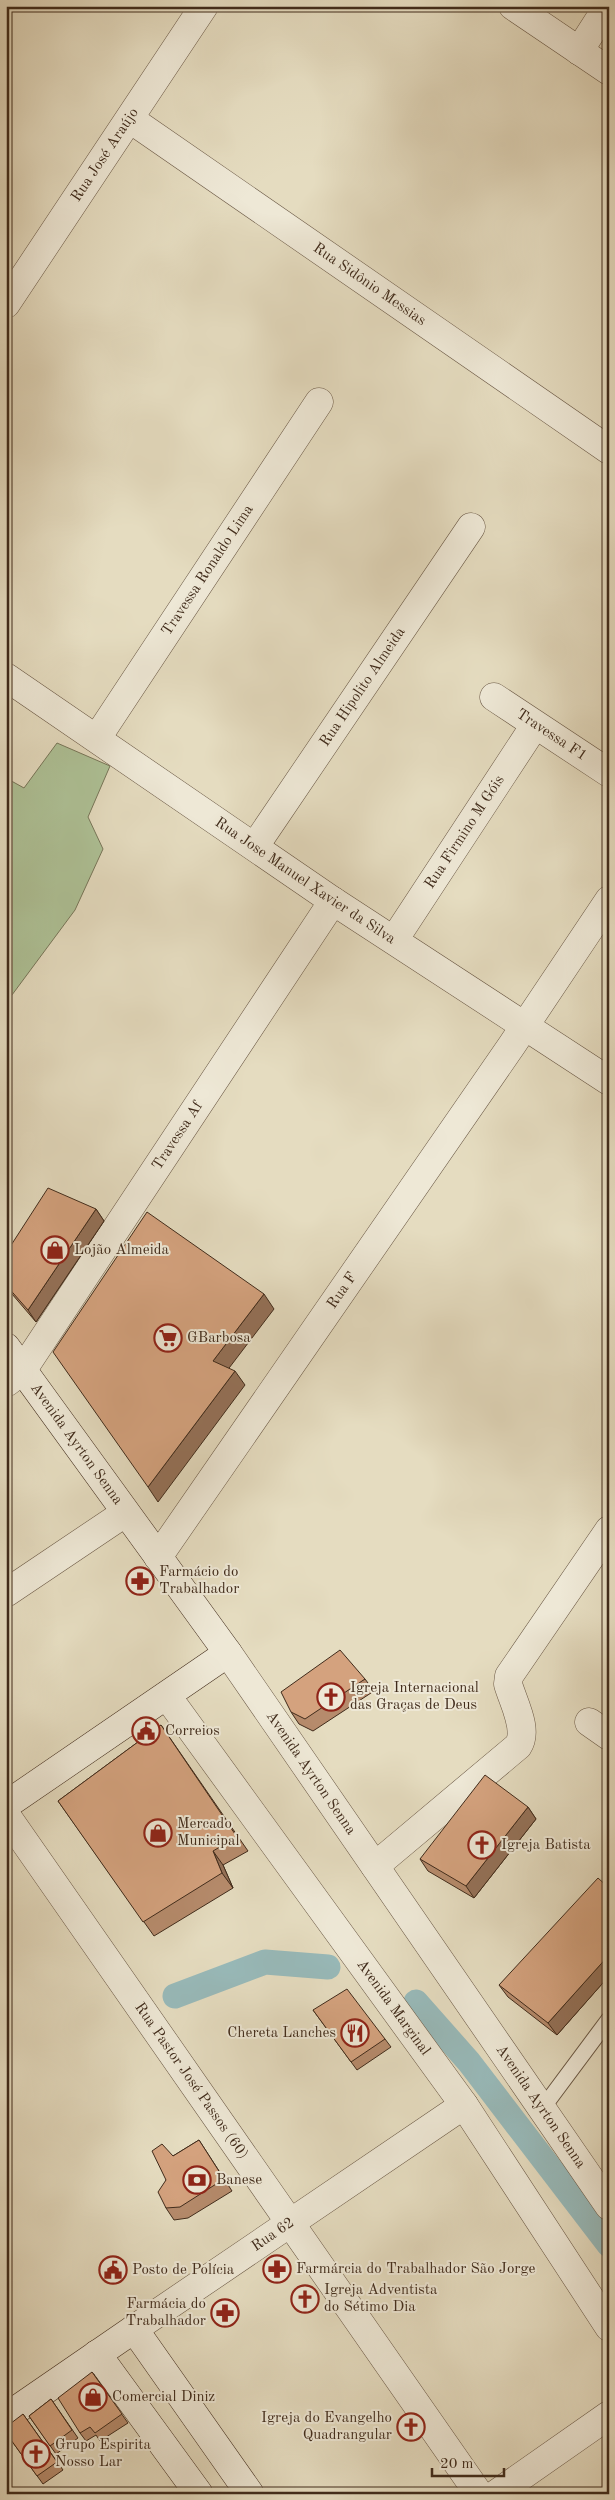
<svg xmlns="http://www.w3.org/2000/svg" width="615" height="2500" viewBox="0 0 615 2500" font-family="'Old Standard TT',serif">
<rect width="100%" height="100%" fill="#e5dcc0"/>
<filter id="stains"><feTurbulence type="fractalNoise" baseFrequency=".004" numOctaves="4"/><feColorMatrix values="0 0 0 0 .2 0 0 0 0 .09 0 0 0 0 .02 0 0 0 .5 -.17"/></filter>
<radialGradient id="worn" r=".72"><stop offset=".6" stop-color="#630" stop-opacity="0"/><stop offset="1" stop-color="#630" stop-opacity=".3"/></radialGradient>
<path fill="#aec297" stroke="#777659" d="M 57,743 L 110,766 L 88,817 L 103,849 L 75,910 L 6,1003 L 6,778 L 24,788 Z"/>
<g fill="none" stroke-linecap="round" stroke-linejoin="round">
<g stroke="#98baba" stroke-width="25">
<path d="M 175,1996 L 265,1962 L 328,1967"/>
<path d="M 416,2002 L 469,2062 L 609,2245"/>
</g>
<g stroke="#695744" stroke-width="17">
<path id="lane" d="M 542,2109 L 609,2019"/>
</g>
<g stroke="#695744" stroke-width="29">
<g id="street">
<path d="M 513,6 L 609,71"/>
<path d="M 579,51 L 608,6"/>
<path id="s1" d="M 130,119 L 609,450"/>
<path id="s2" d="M 6,304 L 204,6"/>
<path id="s3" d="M 6,677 L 333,901 L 609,1081"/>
<path id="s4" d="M 494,697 L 609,773"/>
<path id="s5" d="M 97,738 L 319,402"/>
<path id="s6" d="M 255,846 L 471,527"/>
<path id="s7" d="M 394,940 L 535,725"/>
<path id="s8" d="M 6,1383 L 22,1371 L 333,901"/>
<path id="s9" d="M 158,1557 L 512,1045 L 609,900"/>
<path d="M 6,1593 L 125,1513"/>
<path id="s10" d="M 228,1653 L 609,2206"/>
<path id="s11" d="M 167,1696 L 464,2105 L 609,2327"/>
<path d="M 589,1722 L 609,1736"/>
<path id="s12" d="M 6,1815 L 479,2494"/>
<path d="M 375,1866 L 518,1746 C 529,1730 513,1702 508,1684 L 509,1676 L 609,1530"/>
<path id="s13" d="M 134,2329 L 464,2105"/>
<path d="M 496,2494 L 609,2415"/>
</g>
</g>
<g stroke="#402b1b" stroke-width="29">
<g id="secondary">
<path id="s14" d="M 6,1347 L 228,1653 L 6,1805"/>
<path d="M 97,2354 L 199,2494"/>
<path d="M 6,2417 L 134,2329 L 250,2494"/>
</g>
</g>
<use href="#lane" stroke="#eee8d6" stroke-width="15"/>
<use href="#street" stroke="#eee8d6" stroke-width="28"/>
<use href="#secondary" stroke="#eee8d6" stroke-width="28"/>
</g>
<g fill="#b68b6c" stroke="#402b1b">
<path d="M 96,1209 L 104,1221 L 36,1322 L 6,1287 L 6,1253 Z"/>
<path d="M 365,1679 L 374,1691 L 313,1731 L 299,1724 L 291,1712 Z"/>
<path d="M 161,1725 L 248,1851 L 223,1865 L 233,1888 L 154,1936 L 58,1801 Z"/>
<path d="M 528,1807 L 536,1819 L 474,1898 L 428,1871 L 420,1859 Z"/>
<path d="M 609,1888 L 609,1976 L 557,2035 L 508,1997 L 499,1985 Z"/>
<path d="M 313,2010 L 385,2039 L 391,2047 L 357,2070 Z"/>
<path d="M 199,2140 L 232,2191 L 188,2218 L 174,2220 L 166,2208 L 166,2180 L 173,2156 Z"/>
<path d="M 92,2372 L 128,2423 L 100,2441 L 96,2435 L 86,2441 L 80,2433 Z"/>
<path d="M 51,2399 L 78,2438 L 56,2454 L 29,2416 Z"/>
<path d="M 23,2414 L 63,2470 L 43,2484 L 6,2433 Z"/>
</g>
<g fill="#947158" stroke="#402b1b">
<path d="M 96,1209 L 104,1221 L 36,1322 L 28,1310 Z"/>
<path d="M 264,1294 L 274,1309 L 223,1376 L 213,1361 Z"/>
<path d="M 235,1371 L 245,1385 L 158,1502 L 148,1487 Z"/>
<path d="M 528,1807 L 536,1819 L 474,1898 L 466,1886 Z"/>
<path d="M 213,1851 L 223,1865 L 233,1888 L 222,1873 Z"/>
<path d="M 609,1955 L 609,1976 L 557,2035 L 548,2023 Z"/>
</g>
<g fill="#d4a27e" stroke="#402b1b">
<path d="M 48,1188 L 96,1209 L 28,1310 L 6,1285 L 6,1253 Z"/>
<path d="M 147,1212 L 264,1294 L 213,1361 L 235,1371 L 148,1487 L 53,1352 Z"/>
<path d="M 340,1650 L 365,1679 L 305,1719 L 291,1712 L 281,1692 Z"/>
<path d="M 161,1725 L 237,1837 L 213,1851 L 222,1873 L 143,1922 L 58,1801 Z"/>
<path d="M 485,1775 L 528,1807 L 466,1886 L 420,1859 Z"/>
<path d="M 598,1878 L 609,1888 L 609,1955 L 548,2023 L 499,1985 Z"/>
<path d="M 347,1989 L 385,2039 L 351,2062 L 313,2010 Z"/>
<path d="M 199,2140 L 224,2179 L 180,2207 L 166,2208 L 158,2192 L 166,2180 L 152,2151 L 162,2144 L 173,2156 Z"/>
<path d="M 92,2372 L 122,2414 L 95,2433 L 90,2427 L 80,2433 L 58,2398 Z"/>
<path d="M 51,2399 L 72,2430 L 50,2446 L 29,2416 Z"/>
<path d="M 23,2414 L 57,2462 L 37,2476 L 6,2433 L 6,2427 Z"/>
</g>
<defs>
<g id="shop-ring" transform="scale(1.4375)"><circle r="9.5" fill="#eee8d6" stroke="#8f2418" stroke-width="1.5"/><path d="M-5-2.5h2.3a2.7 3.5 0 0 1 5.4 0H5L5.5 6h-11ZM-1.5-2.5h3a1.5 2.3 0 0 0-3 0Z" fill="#8f2418"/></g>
<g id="supermarket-ring" transform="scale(1.4375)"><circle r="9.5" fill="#eee8d6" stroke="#8f2418" stroke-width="1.5"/><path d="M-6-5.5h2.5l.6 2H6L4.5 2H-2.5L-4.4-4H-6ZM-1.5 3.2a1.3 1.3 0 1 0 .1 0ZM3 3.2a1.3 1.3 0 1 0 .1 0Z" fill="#8f2418"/></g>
<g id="pharmacy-ring" transform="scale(1.4375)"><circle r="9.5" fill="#eee8d6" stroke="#8f2418" stroke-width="1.5"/><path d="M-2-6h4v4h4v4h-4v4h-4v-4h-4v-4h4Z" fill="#8f2418"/></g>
<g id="church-ring" transform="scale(1.4375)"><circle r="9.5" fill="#eee8d6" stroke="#8f2418" stroke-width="1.5"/><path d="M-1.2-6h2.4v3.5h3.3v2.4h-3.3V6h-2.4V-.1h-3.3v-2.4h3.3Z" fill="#8f2418"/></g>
<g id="civic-ring" transform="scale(1.4375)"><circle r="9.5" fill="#eee8d6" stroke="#8f2418" stroke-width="1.5"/><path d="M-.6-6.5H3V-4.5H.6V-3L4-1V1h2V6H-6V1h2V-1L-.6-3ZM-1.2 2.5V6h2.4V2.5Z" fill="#8f2418"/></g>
<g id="restaurant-ring" transform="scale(1.4375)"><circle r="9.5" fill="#eee8d6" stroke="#8f2418" stroke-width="1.5"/><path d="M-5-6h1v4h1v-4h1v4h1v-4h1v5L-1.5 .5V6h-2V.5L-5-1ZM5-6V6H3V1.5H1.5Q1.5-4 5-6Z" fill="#8f2418"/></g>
<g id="bank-ring" transform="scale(1.4375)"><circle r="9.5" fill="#eee8d6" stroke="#8f2418" stroke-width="1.5"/><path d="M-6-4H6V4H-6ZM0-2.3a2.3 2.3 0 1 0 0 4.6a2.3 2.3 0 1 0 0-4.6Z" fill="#8f2418"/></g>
</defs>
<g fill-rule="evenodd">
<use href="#shop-ring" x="55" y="1250"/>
<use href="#supermarket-ring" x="168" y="1338"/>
<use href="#pharmacy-ring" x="140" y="1581"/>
<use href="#church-ring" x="331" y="1697"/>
<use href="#civic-ring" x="146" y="1731"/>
<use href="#shop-ring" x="158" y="1833"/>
<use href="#church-ring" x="482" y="1845"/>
<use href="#restaurant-ring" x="355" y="2033"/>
<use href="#bank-ring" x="197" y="2180"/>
<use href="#pharmacy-ring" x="277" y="2269"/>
<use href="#civic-ring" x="113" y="2270"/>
<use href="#church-ring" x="305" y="2299"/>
<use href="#pharmacy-ring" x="225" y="2313"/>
<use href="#shop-ring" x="93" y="2397"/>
<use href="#church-ring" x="411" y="2427"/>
<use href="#church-ring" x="36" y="2454"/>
</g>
<g text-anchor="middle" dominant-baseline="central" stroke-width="4" stroke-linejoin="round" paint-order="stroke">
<g font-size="15" fill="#402b1b" stroke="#eee8d6">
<text stroke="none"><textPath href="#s2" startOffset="179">Rua José Araújo</textPath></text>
<text stroke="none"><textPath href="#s1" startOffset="291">Rua Sidônio Messias</textPath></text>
<text stroke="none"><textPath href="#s5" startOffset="201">Travessa Ronaldo Lima</textPath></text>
<text stroke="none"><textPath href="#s6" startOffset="192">Rua Hipolito Almeida</textPath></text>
<text stroke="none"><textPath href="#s4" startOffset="69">Travessa F1</textPath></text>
<text stroke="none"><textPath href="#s7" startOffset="129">Rua Firmino M Góis</textPath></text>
<text stroke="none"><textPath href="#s3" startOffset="362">Rua Jose Manuel Xavier da Silva</textPath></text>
<text stroke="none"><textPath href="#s8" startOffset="302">Travessa Af</textPath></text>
<text stroke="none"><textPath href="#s9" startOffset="324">Rua F</textPath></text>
<text stroke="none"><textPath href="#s14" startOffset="120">Avenida Ayrton Senna</textPath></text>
<text stroke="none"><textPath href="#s10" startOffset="146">Avenida Ayrton Senna</textPath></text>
<text stroke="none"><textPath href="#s11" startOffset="385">Avenida Marginal</textPath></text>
<text stroke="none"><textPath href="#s12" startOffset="324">Rua Pastor José Passos (60)</textPath></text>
<text stroke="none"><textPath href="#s10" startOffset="551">Avenida Ayrton Senna</textPath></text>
<text stroke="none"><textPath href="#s13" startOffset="168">Rua 62</textPath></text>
</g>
<g font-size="15" fill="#402b1b" stroke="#eee8d6" text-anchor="start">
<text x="74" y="1250">Lojão Almeida</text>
<text x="187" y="1338">GBarbosa</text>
<text x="159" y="1572">Farmácio do<tspan x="159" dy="17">Trabalhador</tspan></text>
<text x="350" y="1688">Igreja Internacional<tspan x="350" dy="17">das Graças de Deus</tspan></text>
<text x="165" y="1731">Correios</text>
<text x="177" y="1824">Mercado<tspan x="177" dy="17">Municipal</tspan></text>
<text x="501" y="1845">Igreja Batista</text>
<text x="336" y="2033" text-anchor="end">Chereta Lanches</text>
<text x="216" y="2180">Banese</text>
<text x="296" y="2269">Farmárcia do Trabalhador São Jorge</text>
<text x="132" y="2270">Posto de Polícia</text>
<text x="324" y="2290">Igreja Adventista<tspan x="324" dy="17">do Sétimo Dia</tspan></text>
<text x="206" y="2304" text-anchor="end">Farmácia do<tspan x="206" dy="17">Trabalhador</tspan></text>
<text x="112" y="2397">Comercial Diniz</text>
<text x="392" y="2418" text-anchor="end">Igreja do Evangelho<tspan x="392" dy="17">Quadrangular</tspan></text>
<text x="55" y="2445">Grupo Espirita<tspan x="55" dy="17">Nosso Lar</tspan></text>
</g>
</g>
<rect width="615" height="2500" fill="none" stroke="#e5dcc0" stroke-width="25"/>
<rect x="8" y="8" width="600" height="2485" fill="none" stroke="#402b1b" stroke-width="2.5"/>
<rect x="12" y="12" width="590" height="2475" fill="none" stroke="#402b1b"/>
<path d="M432 2468v8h72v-8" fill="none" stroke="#402b1b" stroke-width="2.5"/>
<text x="440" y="2468" font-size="15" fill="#402b1b" stroke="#eee8d6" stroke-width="4" paint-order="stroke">20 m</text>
<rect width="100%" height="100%" filter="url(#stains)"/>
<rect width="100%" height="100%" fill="url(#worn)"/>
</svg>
